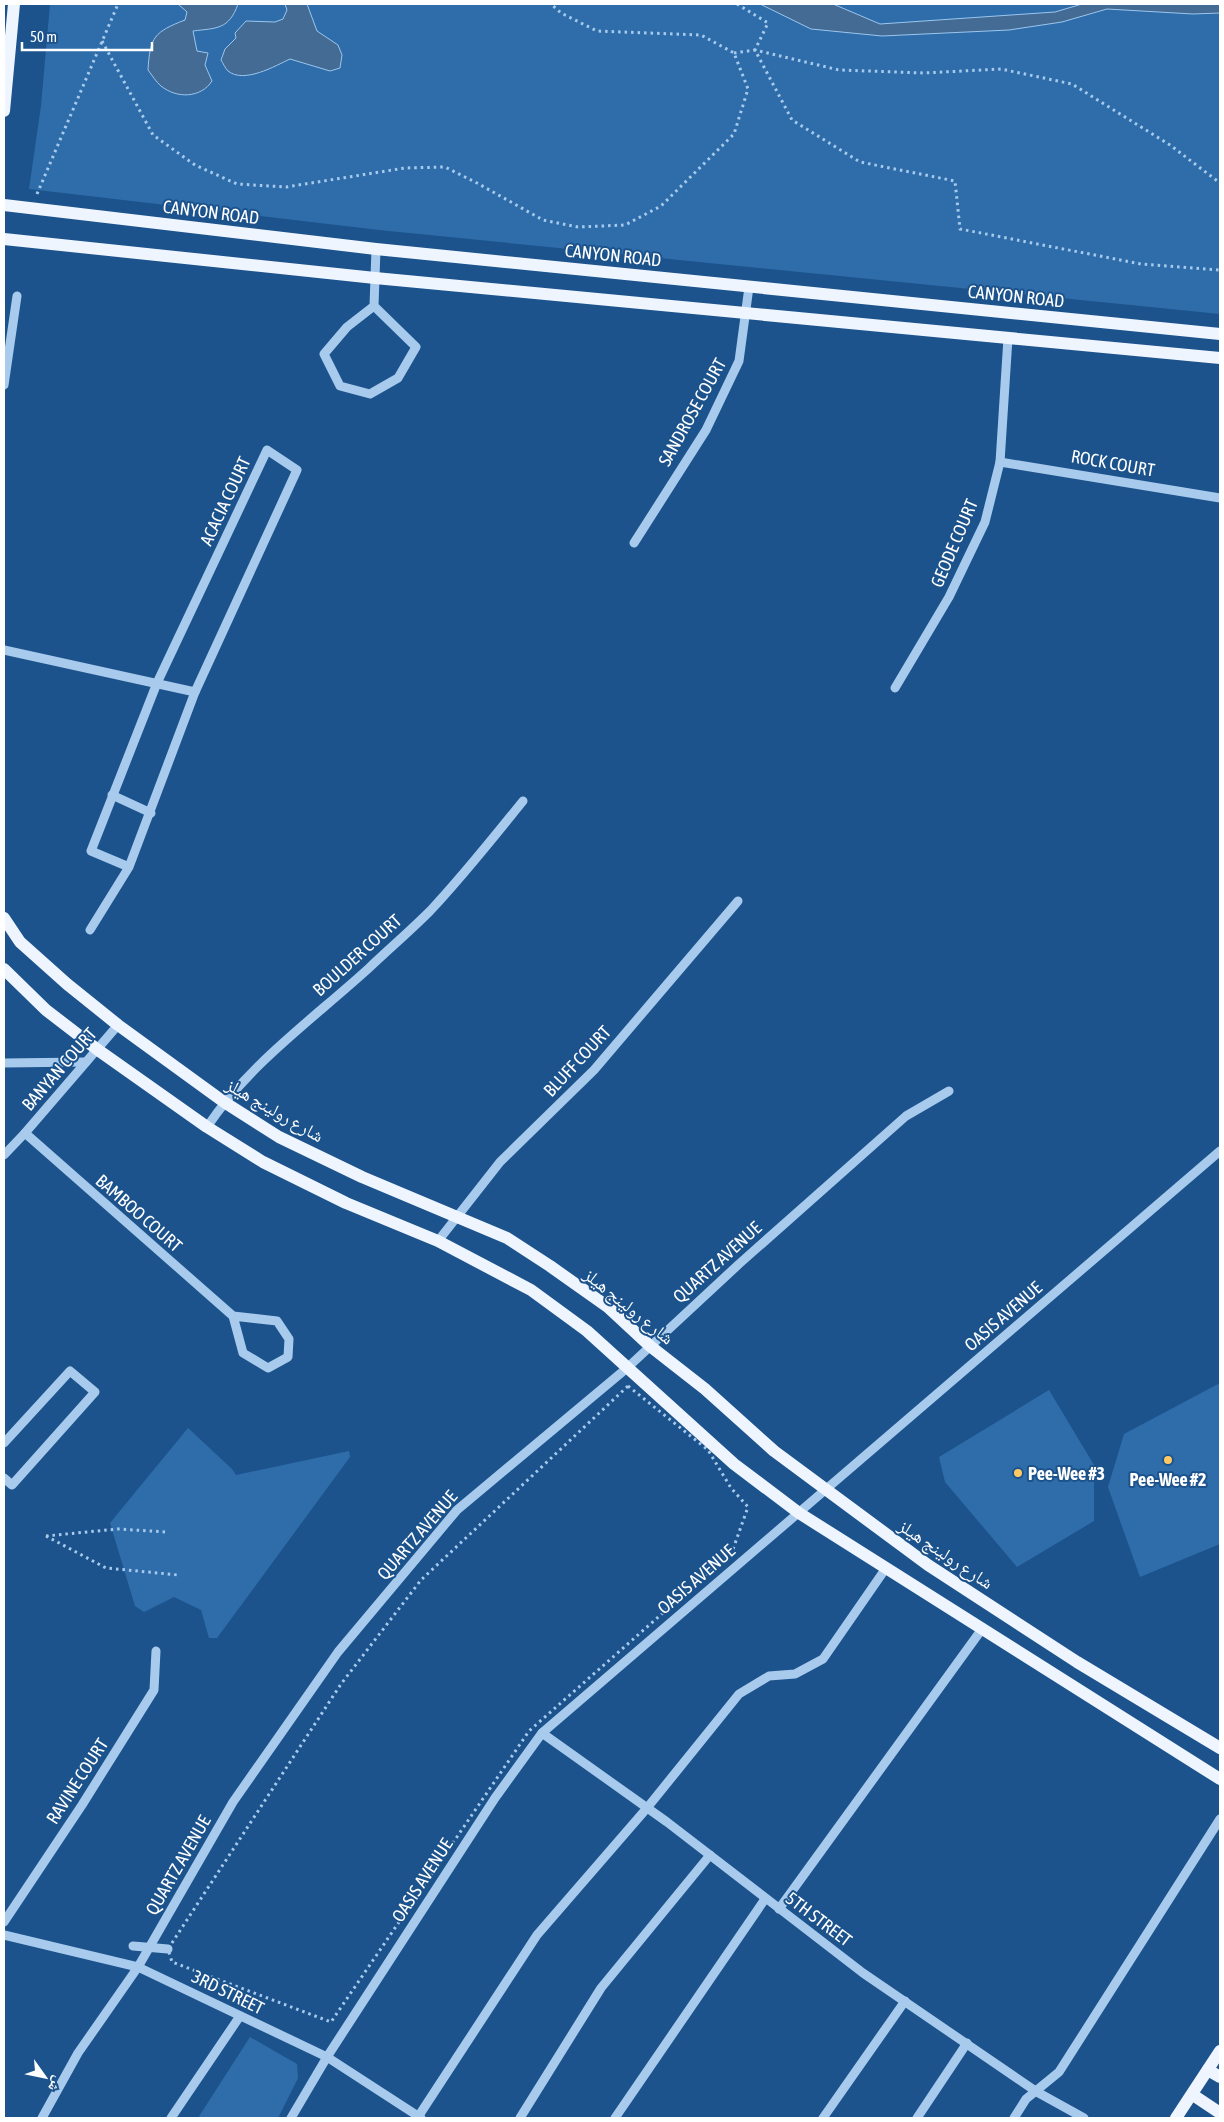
<svg xmlns="http://www.w3.org/2000/svg" width="1224" height="2122" viewBox="0 0 1224 2122" font-family="'Asap Condensed','Noto Naskh Arabic',sans-serif">
<rect width="100%" height="100%" fill="#1c538c"/>
<g fill="#2f6daa">
<path d="M 50,4 L 1220,4 L 1220,314 L 379,230 L 29,189 L 41,106 Z"/>
<path d="M 1220,1383 L 1220,1544 L 1140,1577 L 1108,1487 L 1124,1434 Z"/>
<path d="M 1049,1390 L 1094,1465 L 1094,1521 L 1017,1567 L 945,1482 L 939,1457 Z"/>
<path d="M 188,1428 L 232,1469 L 236,1475 L 349,1451 L 350,1457 L 217,1638 L 209,1638 L 201,1610 L 174,1597 L 144,1612 L 135,1606 L 110,1523 Z"/>
<path d="M 250,2037 L 297,2064 L 298,2078 L 278,2118 L 198,2118 Z"/>
</g>
<g fill="#436b93" stroke="#9bc6ef">
<path d="M 178,4 L 238,4 C 229,30 216,28 193,31 L 197,51 L 208,53 L 205,65 L 212,81 C 201,98 177,99 161,86 C 156,82 152,75 148,70 C 150,37 154,32 185,20 L 187,12 Z"/>
<path d="M 285,4 L 307,4 L 317,31 L 338,45 L 342,55 L 340,68 L 330,71 L 290,59 C 275,66 244,84 228,71 C 225,68 223,63 221,60 L 225,49 L 236,38 L 235,33 L 246,21 L 275,22 L 283,19 L 287,10 Z"/>
<path d="M 760,4 L 833,4 L 880,24 L 1055,12 L 1082,4 L 1220,4 L 1220,13 L 1193,14 L 1107,9 L 1062,22 L 1009,30 L 882,36 L 811,29 Z"/>
</g>
<g fill="none" stroke-linecap="round" stroke-linejoin="round">
<g stroke="#a8cbed" stroke-width="3" stroke-dasharray="2.5 4" stroke-linecap="butt">
<path d="M 737,4 L 768,23 L 755,50 L 839,70 L 924,73 L 1001,69 L 1072,84 L 1170,145 L 1220,183"/>
<path d="M 102,41 L 153,135 L 195,165 L 237,184 L 286,187 L 405,168 L 445,167 L 477,183 L 543,220 L 578,227 L 625,225 L 661,206 L 734,134 L 748,89 L 734,53 L 701,35 L 597,31 L 561,13 L 551,4"/>
<path d="M 734,53 L 755,50 L 792,120 L 860,162 L 955,181 L 960,229 L 1141,264 L 1220,270"/>
<path d="M 37,194 L 118,4"/>
<path d="M 628,1386 L 708,1450 L 731,1488 L 748,1507 L 732,1552 L 529,1731 L 331,2022 L 172,1962 L 168,1949 L 341,1684 L 421,1580 Z"/>
<path d="M 46,1536 L 106,1568 L 178,1575"/>
<path d="M 46,1536 L 118,1529 L 167,1532"/>
</g>
<g stroke="#a8cbed" stroke-width="9">
<path d="M 374,306 L 416,347 L 398,378 L 370,394 L 340,386 L 324,354 L 347,327 L 374,306 L 376,249"/>
<path d="M 4,385 L 17,296"/>
<path d="M 1000,462 L 1220,498"/>
<path d="M 634,543 L 706,430 L 739,361 L 749,287"/>
<path d="M 4,650 L 195,692"/>
<path d="M 895,688 L 949,597 L 985,522 L 1000,462 L 1008,338"/>
<path d="M 112,795 L 151,813"/>
<path d="M 90,930 L 129,867 L 195,692 L 297,470 L 267,450 L 157,683 L 91,851 L 129,867"/>
<path d="M 4,1063 L 86,1062"/>
<path d="M 207,1127 C 249,1064 313,1019 369,968 C 389,949 410,931 430,911 C 463,876 493,838 523,801"/>
<path d="M 25,1133 L 233,1316 L 243,1353 L 268,1368 L 288,1357 L 289,1339 L 277,1321 L 233,1316"/>
<path d="M 4,1155 L 25,1133 L 118,1025"/>
<path d="M 438,1241 L 500,1162 L 594,1070 L 738,901"/>
<path d="M 4,1443 L 70,1371 L 95,1392 L 12,1485 L 4,1478"/>
<path d="M 542,1733 L 667,1822 L 863,1973 L 1037,2092 L 1084,2118"/>
<path d="M 779,1909 L 982,1629"/>
<path d="M 4,1922 L 82,1805 L 154,1690 L 156,1651"/>
<path d="M 4,1935 L 138,1967 L 327,2057 L 421,2118"/>
<path d="M 133,1946 L 168,1949"/>
<path d="M 418,2117 L 537,1935 L 647,1808 L 739,1694 L 769,1676 L 795,1674 L 823,1659 L 886,1568"/>
<path d="M 42,2118 L 78,2053 L 138,1967 L 233,1802 L 338,1652 L 457,1510 L 627,1368 L 739,1264 L 906,1116 L 949,1091"/>
<path d="M 171,2118 L 240,2016"/>
<path d="M 291,2118 L 327,2057 L 495,1798 L 542,1733 L 1220,1151"/>
<path d="M 520,2118 L 601,1988 L 710,1855"/>
<path d="M 615,2118 L 765,1899"/>
<path d="M 823,2118 L 905,2001"/>
<path d="M 917,2118 L 967,2043"/>
<path d="M 1014,2118 L 1026,2099 L 1059,2072 L 1220,1819"/>
</g>
<g stroke="#eef5ff" stroke-width="12">
<path d="M 4,111 L 14,4"/>
<path d="M 4,205 L 376,249 L 1220,334"/>
<path d="M 4,239 L 375,278 L 1220,358"/>
<path d="M 4,918 L 20,942 L 67,984 L 118,1025 L 224,1102 L 279,1137 L 362,1177 L 507,1238 L 550,1266 L 608,1307 L 650,1346 L 705,1389 L 774,1451 L 928,1565 L 1077,1662 L 1220,1748"/>
<path d="M 4,969 L 46,1010 L 98,1050 L 207,1127 L 263,1162 L 346,1203 L 438,1241 L 531,1290 L 587,1331 L 734,1464 L 799,1513 L 1220,1779"/>
<path d="M 1208,2070 L 1220,2077"/>
<path d="M 1193,2095 L 1220,2113"/>
<path d="M 1176,2118 L 1220,2051"/>
</g>
</g>
<g fill="#fec965" stroke="#1c538c" stroke-width="2">
<circle cx="1168" cy="1460" r="5"/>
<circle cx="1018" cy="1473" r="5"/>
</g>
<g text-anchor="middle" dominant-baseline="central" stroke-width="4" stroke-linejoin="round" paint-order="stroke">
<g font-size="18" fill="#fff" stroke="#1c538c">
<text transform="translate(211 212) rotate(7)">CANYON ROAD</text>
<text transform="translate(613 255) rotate(6)">CANYON ROAD</text>
<text transform="translate(1016 296) rotate(6)">CANYON ROAD</text>
<text transform="translate(692 412) rotate(-61)">SANDROSE COURT</text>
<text transform="translate(1113 463) rotate(10)">ROCK COURT</text>
<text transform="translate(225 501) rotate(-65)">ACACIA COURT</text>
<text transform="translate(954 543) rotate(-67)">GEODE COURT</text>
<text transform="translate(357 955) rotate(-42)">BOULDER COURT</text>
<text transform="translate(577 1061) rotate(-47)">BLUFF COURT</text>
<text transform="translate(59 1069) rotate(-49)">BANYAN COURT</text>
<text transform="translate(275 1110) rotate(30)">شارع رولينج هيلز</text>
<text transform="translate(139 1213) rotate(41)">BAMBOO COURT</text>
<text transform="translate(717 1262) rotate(-42)">QUARTZ AVENUE</text>
<text transform="translate(629 1306) rotate(39)">شارع رولينج هيلز</text>
<text transform="translate(1003 1316) rotate(-41)">OASIS AVENUE</text>
<text transform="translate(417 1535) rotate(-49)">QUARTZ AVENUE</text>
<text transform="translate(946 1554) rotate(34)">شارع رولينج هيلز</text>
<text transform="translate(696 1579) rotate(-41)">OASIS AVENUE</text>
<text transform="translate(77 1781) rotate(-57)">RAVINE COURT</text>
<text transform="translate(178 1865) rotate(-60)">QUARTZ AVENUE</text>
<text transform="translate(422 1880) rotate(-57)">OASIS AVENUE</text>
<text transform="translate(819 1919) rotate(37)">5TH STREET</text>
<text transform="translate(228 1992) rotate(26)">3RD STREET</text>
</g>
<g font-size="18" font-weight="bold" fill="#fff" stroke="#1c538c" text-anchor="start">
<text x="1028" y="1473">Pee-Wee #3</text>
<text x="1168" y="1479" text-anchor="middle">Pee-Wee #2</text>
</g>
</g>
<rect width="1224" height="2122" fill="none" stroke="#ffffff" stroke-width="10"/>
<g transform="translate(45 2077) rotate(123)" stroke="#1c538c" stroke-width="4" paint-order="stroke">
<path d="M0-4L9 19L0 12L-9 19Z" fill="#ffffff"/>
<text y="-8" font-size="14" font-weight="bold" text-anchor="middle" fill="#ffffff">ش</text>
</g>
<path d="M22 42v8h130v-8" fill="none" stroke="#ffffff" stroke-width="2.5"/>
<text x="30" y="42" font-size="15" fill="#ffffff" stroke="#1c538c" stroke-width="4" paint-order="stroke">50 m</text>
</svg>
